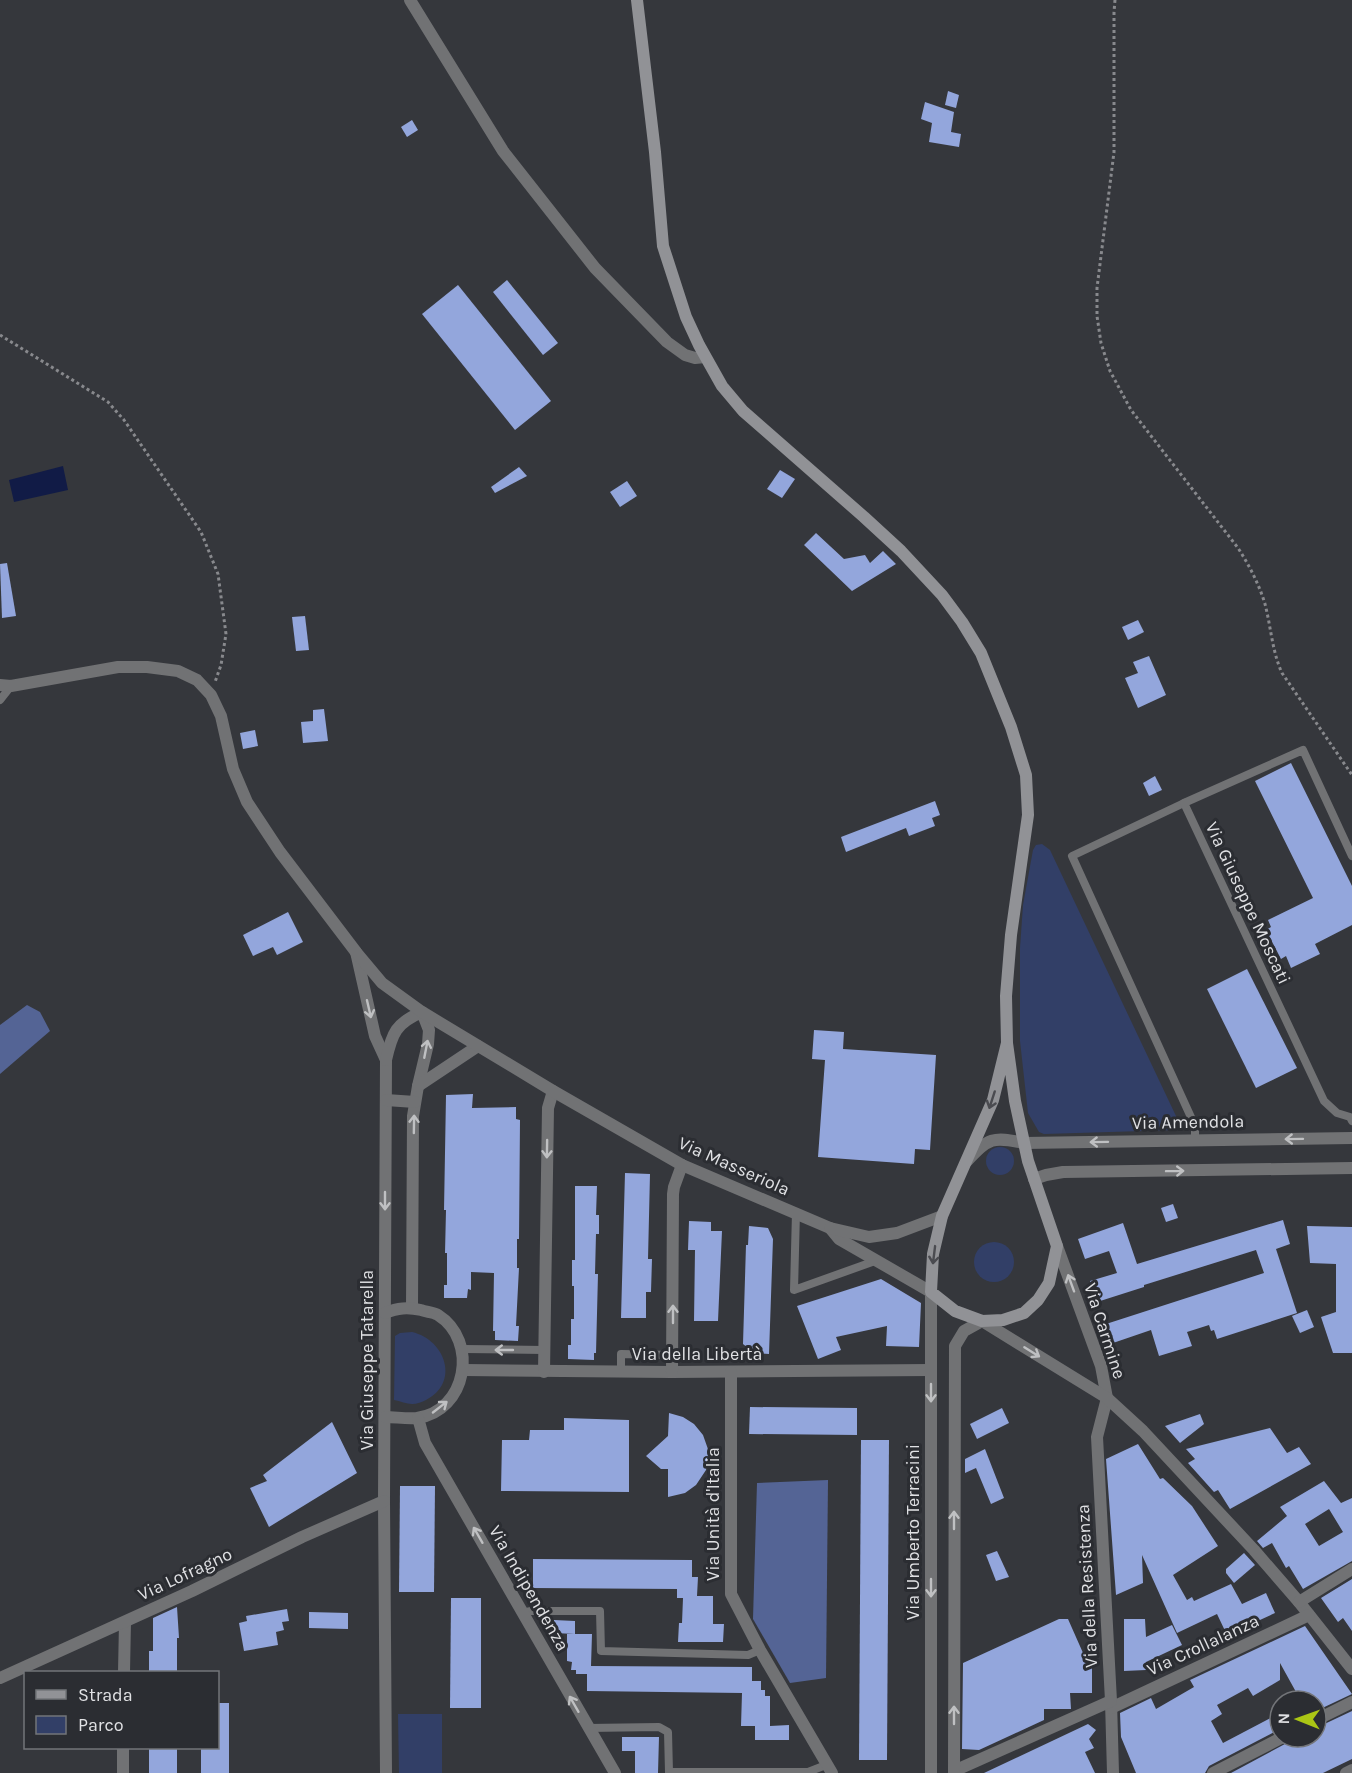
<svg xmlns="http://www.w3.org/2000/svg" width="1352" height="1773" viewBox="0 0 1352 1773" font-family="Karla,sans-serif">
<rect width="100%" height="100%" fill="#35373c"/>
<g fill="#323f67">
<path d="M 1042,844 L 1050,850 L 1176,1116 L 1176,1130 L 1044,1134 L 1039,1132 L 1028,1113 L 1020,1041 L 1020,948 L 1023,905 L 1033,850 L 1036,845 Z"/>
<circle cx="1000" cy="1161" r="14"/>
<circle cx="994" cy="1262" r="20"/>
<path d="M 412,1332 C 446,1340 460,1383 426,1400 C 422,1402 417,1404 412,1404 C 407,1404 400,1401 394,1400 L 395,1336 L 400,1333 Z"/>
<path d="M 398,1714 L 442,1714 L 442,1773 L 399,1773 Z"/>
</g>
<g fill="#546495">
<path d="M 27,1005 L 40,1012 L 50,1031 L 0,1074 L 0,1025 Z"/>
<path d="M 828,1480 L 826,1678 L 790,1683 L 753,1619 L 757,1483 Z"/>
</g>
<path fill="#111b46" d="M 63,466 L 68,490 L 14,502 L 9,480 Z"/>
<g fill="#93a6dc" fill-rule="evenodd">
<path d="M 948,91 L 959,95 L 956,108 L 945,105 Z"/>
<path d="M 925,102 L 954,112 L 951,132 L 961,134 L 959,147 L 929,142 L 932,123 L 921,119 Z"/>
<path d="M 412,120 L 418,130 L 407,137 L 401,127 Z"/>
<path d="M 507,280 L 558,343 L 543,355 L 493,292 Z"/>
<path d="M 458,285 L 551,401 L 515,430 L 422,314 Z"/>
<path d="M 519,467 L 527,476 L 495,493 L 491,487 Z"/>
<path d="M 780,470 L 795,479 L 782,498 L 767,489 Z"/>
<path d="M 627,481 L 637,496 L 620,507 L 610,492 Z"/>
<path d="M 816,533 L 844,559 L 865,555 L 870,563 L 883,551 L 896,564 L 852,591 L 804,545 Z"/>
<path d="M 7,563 L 16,616 L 2,618 L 0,564 Z"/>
<path d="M 305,616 L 309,650 L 296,651 L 292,617 Z"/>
<path d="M 1138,620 L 1144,632 L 1128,640 L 1122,627 Z"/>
<path d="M 1149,656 L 1166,695 L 1138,708 L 1125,678 L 1138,673 L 1133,662 Z"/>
<path d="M 324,709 L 328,741 L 303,743 L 301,722 L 313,721 L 313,710 Z"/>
<path d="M 255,730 L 258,746 L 243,749 L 240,733 Z"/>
<path d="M 1291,763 L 1352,886 L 1352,925 L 1315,944 L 1320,954 L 1291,968 L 1286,956 L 1281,959 L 1266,930 L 1271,927 L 1268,920 L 1313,898 L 1255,781 Z"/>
<path d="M 1155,776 L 1162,790 L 1149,796 L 1143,783 Z"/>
<path d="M 935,801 L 940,815 L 932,818 L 935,826 L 909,836 L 906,828 L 846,852 L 841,837 Z"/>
<path d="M 288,912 L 303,942 L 277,955 L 273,947 L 253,956 L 243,935 Z"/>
<path d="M 1247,969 L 1297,1068 L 1256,1088 L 1207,989 Z"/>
<path d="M 814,1030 L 844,1032 L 843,1049 L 936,1055 L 930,1150 L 915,1149 L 914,1164 L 818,1157 L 825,1060 L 812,1059 Z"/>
<path d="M 473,1094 L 472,1108 L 516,1107 L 516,1119 L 520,1120 L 519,1239 L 517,1239 L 517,1268 L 519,1268 L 516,1326 L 519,1326 L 518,1341 L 495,1340 L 495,1331 L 493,1331 L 494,1273 L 471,1272 L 471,1290 L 468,1289 L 467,1298 L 444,1298 L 444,1285 L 447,1285 L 447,1253 L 445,1253 L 446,1210 L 444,1210 L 446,1095 Z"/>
<path d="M 625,1173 L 650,1174 L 648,1259 L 652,1259 L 651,1292 L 646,1292 L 646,1318 L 621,1318 Z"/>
<path d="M 575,1186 L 597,1186 L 596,1215 L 599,1215 L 599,1234 L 596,1234 L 595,1274 L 598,1274 L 596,1353 L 594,1353 L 594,1360 L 568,1359 L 568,1345 L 571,1345 L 571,1319 L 574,1319 L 574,1286 L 572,1286 L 572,1260 L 575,1260 Z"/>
<path d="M 1173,1204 L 1178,1218 L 1166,1222 L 1161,1208 Z"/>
<path d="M 1283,1220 L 1290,1244 L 1276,1249 L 1297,1313 L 1217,1339 L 1214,1330 L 1211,1331 L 1209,1325 L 1187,1332 L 1192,1346 L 1159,1356 L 1151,1330 L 1113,1343 L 1106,1324 L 1264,1273 L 1256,1250 L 1144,1285 L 1144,1287 L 1097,1302 L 1090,1281 L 1117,1273 L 1109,1251 L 1085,1259 L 1078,1239 L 1123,1223 L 1137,1264 Z"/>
<path d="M 689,1221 L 711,1222 L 711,1231 L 722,1231 L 718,1321 L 694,1321 L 695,1250 L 688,1250 Z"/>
<path d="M 749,1226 L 768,1228 L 773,1239 L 769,1354 L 754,1353 L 743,1344 L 746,1245 L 748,1245 Z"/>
<path d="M 1307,1226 L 1352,1227 L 1352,1353 L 1333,1353 L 1321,1317 L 1336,1312 L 1336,1264 L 1310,1263 Z"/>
<path d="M 881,1279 L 921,1303 L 919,1347 L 886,1346 L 887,1326 L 836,1337 L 841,1350 L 818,1359 L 797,1306 Z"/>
<path d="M 1307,1310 L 1314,1327 L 1300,1333 L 1292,1316 Z"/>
<path d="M 750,1407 L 857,1408 L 857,1435 L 749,1434 Z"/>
<path d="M 1002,1408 L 1009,1423 L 977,1439 L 970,1424 Z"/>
<path d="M 669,1413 L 683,1417 L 694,1424 L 703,1435 L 709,1452 L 706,1470 L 696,1485 L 685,1493 L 668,1497 L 668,1469 L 661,1469 L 646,1456 L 668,1436 Z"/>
<path d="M 1200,1414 L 1204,1424 L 1180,1443 L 1165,1426 Z"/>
<path d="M 564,1418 L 629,1420 L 629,1492 L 501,1491 L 502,1440 L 529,1440 L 530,1430 L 564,1430 Z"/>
<path d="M 332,1422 L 357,1473 L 269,1527 L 250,1488 L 267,1481 L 263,1475 Z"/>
<path d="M 1270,1428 L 1287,1453 L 1299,1447 L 1311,1464 L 1230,1509 L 1218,1490 L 1214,1492 L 1188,1463 L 1195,1459 L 1186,1449 Z"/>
<path d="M 861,1440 L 889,1440 L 887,1760 L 859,1760 Z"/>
<path d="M 1138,1444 L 1160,1479 L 1163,1478 L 1192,1506 L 1218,1546 L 1173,1575 L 1187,1600 L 1192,1597 L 1194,1601 L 1231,1584 L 1242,1604 L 1266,1593 L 1275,1613 L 1227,1635 L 1217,1614 L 1177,1633 L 1142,1555 L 1143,1583 L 1116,1595 L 1106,1459 Z"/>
<path d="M 985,1449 L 1004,1498 L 991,1504 L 976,1468 L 965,1473 L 965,1459 Z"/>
<path d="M 1324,1481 L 1341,1503 L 1352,1498 L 1352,1561 L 1303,1589 L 1289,1566 L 1286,1568 L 1272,1543 L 1263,1548 L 1257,1541 L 1287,1516 L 1280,1507 ZM 1329,1509 L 1343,1532 L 1319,1546 L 1305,1524 Z"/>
<path d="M 400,1486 L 435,1486 L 434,1592 L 399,1592 Z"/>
<path d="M 997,1551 L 1009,1577 L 996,1581 L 986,1555 Z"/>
<path d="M 1244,1553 L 1255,1565 L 1234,1583 L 1226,1573 L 1226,1569 Z"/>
<path d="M 533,1559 L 692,1560 L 692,1577 L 698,1577 L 697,1596 L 713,1596 L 713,1624 L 724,1624 L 723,1642 L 678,1642 L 679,1623 L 682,1623 L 683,1598 L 677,1598 L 677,1589 L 533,1588 Z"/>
<path d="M 1352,1579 L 1352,1631 L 1343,1618 L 1338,1622 L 1321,1598 Z"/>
<path d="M 451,1598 L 481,1598 L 481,1708 L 450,1708 Z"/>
<path d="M 177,1607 L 179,1638 L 177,1638 L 177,1672 L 149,1672 L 149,1651 L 153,1651 L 153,1618 Z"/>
<path d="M 287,1609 L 289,1621 L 282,1622 L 284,1630 L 276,1632 L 278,1645 L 244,1651 L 239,1623 L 247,1621 L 246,1616 Z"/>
<path d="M 309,1612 L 348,1613 L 348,1629 L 309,1628 Z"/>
<path d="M 1059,1619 L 1068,1619 L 1087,1662 L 1092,1662 L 1092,1693 L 1070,1693 L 1071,1709 L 1044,1709 L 1044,1720 L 979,1750 L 962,1749 L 963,1663 Z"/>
<path d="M 1124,1619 L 1145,1619 L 1146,1637 L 1172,1625 L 1182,1645 L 1146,1662 L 1146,1670 L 1124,1671 Z"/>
<path d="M 554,1620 L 575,1621 L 575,1634 L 554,1633 Z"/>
<path d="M 1305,1626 L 1352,1694 L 1316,1711 L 1316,1701 L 1301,1701 L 1280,1663 L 1280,1680 L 1253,1696 L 1248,1688 L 1217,1705 L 1222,1714 L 1211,1721 L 1223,1743 L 1280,1713 L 1280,1729 L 1209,1766 L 1205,1773 L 1136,1773 L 1121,1737 L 1120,1713 L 1151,1698 L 1156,1709 L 1194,1687 L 1190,1680 Z"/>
<path d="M 567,1634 L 592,1634 L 591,1666 L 752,1667 L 752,1681 L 761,1681 L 761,1690 L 765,1690 L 765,1696 L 770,1696 L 770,1726 L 789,1725 L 789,1740 L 755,1740 L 755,1726 L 741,1726 L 742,1693 L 587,1691 L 587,1674 L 576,1674 L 576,1670 L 571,1670 L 572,1662 L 567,1661 Z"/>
<path d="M 218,1703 L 229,1703 L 229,1773 L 201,1773 L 201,1748 L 218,1748 Z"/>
<path d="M 1352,1711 L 1352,1759 L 1323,1773 L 1231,1773 L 1298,1737 L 1316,1737 L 1316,1728 Z"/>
<path d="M 1088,1724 L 1096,1730 L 1089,1739 L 1094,1748 L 1085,1752 L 1095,1773 L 984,1773 Z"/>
<path d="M 622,1737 L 659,1737 L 658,1773 L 635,1773 L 635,1751 L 622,1751 Z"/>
<rect x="149" y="1748" width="28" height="25"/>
</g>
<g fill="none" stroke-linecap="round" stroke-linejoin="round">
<g stroke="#88898d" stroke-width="3" stroke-dasharray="3 3" stroke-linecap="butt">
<path d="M 1115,0 L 1114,12 L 1114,152 L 1097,288 L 1097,316 L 1101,343 L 1110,371 L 1131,410 L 1238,548 C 1249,565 1259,584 1265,604 C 1271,627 1272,651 1282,673 L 1352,775"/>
<path d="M 0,335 L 108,402 L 124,420 L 201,532 L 218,574 L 226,634 L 221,665 L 215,682"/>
</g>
<g stroke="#717274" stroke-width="8">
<path d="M 0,700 L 11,686"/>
<path d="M 1184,803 L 1072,856 L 1195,1126 L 1195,1140"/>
<path d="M 1352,856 L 1303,750 L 1184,803 L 1324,1101 L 1337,1113 L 1350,1117 L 1352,1121"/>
<path d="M 796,1212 L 794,1290 L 875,1261"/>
<path d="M 463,1349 L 544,1350"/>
<path d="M 621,1372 L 621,1354 L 673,1355"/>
<path d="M 522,1613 L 531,1611 L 600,1611 L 601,1651 L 748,1655 L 760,1650"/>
<path d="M 588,1728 L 659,1727 L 668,1732 L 669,1772 L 808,1772 L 826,1765"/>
</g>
<g stroke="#717274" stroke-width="12">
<path d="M 356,952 L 375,1036 L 386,1060 L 384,1501 L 386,1773"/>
<path d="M 386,1060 C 392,1033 396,1023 422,1012 L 429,1030 L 428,1044 L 418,1086 L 413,1116 L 412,1308"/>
<path d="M 418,1086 L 478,1046"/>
<path d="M 386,1100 L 415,1102"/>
<path d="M 1057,1246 L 1101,1366 L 1107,1398 L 1097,1437 L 1111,1701 L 1113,1773"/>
<path d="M 982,1321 L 1107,1398 L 1143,1431 L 1254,1550 L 1299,1602 L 1352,1669"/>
<path d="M 464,1370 L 672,1372 L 931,1370"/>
<path d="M 544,1372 L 548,1108 L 553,1091"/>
<path d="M 672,1372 L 673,1194 L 674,1187 L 682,1165"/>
<path d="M 731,1372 L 731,1594 L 760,1650 L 832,1773"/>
<path d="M 385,1417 C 395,1417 407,1419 417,1418 C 467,1411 479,1341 438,1315 C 434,1312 426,1312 421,1310 C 407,1307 398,1308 385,1313"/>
<path d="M 418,1418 L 425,1443 L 615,1773"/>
<path d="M 1299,1602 L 1352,1569"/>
<path d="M 124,1672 L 125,1622"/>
<path d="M 0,1678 L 192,1591 L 302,1537 L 384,1501"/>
<path d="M 1111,1708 L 1309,1615"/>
<path d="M 1316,1720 L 1352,1702"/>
<path d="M 954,1771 L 1111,1701"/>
<path d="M 123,1773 L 123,1748"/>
<path d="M 1213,1773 L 1283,1737"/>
<path d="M 1346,1773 L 1352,1770"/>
</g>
<g stroke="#717274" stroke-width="12">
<path d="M 410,0 L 503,151 L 595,268 L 667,342 L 685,355 L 695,358 L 705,357"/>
<path d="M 0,685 L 11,686 L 118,667 L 147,667 L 178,671 L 197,680 L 211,695 L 221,716 L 233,769 L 247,802 L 280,852 L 356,952 L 382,983 L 422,1012 L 553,1091 L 682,1165 L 830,1228 L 839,1239 L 931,1292 L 931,1773"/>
<path d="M 967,1161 C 989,1138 992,1136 1024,1143 L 1352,1138"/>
<path d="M 1034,1179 L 1046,1175 L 1063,1172 L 1352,1168"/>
<path d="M 830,1228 L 869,1237 L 897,1233 L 942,1216"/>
<path d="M 954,1773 L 955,1346 L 964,1331 L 982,1321"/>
</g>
<path stroke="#919296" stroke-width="12" d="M 637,0 L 655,152 L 663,246 L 686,317 L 699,345 L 722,386 L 743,411 L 864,517 L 901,551 L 942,595 L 962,622 L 981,653 L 1011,727 L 1026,775 L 1028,815 L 1011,935 L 1006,996 L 1007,1043 L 1015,1101 L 1028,1161 L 1057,1246 L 1049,1283 L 1038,1300 L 1024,1313 L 1003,1320 L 982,1321 L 955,1311 L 931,1292 L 933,1254 L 942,1216 L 993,1100 L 1007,1043"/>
</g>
<defs><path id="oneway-shaft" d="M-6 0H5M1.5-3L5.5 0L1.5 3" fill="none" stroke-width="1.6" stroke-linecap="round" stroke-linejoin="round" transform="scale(1.5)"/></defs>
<g stroke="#bfc0c2">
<use href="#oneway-shaft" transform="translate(369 1009) rotate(77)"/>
<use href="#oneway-shaft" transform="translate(426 1049) rotate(-79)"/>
<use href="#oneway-shaft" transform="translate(414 1124) rotate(-89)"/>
<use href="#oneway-shaft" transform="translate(1294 1139) rotate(179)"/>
<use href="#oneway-shaft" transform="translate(1099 1142) rotate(179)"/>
<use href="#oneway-shaft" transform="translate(547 1149) rotate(91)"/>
<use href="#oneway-shaft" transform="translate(1175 1171) rotate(-1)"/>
<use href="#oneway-shaft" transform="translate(385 1201) rotate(90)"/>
<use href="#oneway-shaft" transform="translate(1071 1283) rotate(-110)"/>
<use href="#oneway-shaft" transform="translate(673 1314) rotate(-90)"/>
<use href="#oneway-shaft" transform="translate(504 1350) rotate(-180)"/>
<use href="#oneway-shaft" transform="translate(1032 1352) rotate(32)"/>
<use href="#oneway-shaft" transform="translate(931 1393) rotate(90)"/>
<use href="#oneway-shaft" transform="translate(440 1407) rotate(-38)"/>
<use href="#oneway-shaft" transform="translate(954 1520) rotate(-90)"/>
<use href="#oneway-shaft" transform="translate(478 1535) rotate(-120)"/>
<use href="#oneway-shaft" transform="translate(931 1588) rotate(90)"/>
<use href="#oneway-shaft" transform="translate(574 1704) rotate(-120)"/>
<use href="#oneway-shaft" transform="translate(954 1715) rotate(-90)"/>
</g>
<g stroke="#4a4b50">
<use href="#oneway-shaft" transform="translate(992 1100) rotate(108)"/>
<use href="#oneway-shaft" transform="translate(934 1255) rotate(97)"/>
</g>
<g text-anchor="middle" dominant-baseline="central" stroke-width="6" stroke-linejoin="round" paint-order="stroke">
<g font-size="18" fill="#e0e1e4" stroke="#2b2d32">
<text transform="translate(1248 903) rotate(65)">Via Giuseppe Moscati</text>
<text transform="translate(1188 1122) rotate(-1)">Via Amendola</text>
<text transform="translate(734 1166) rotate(24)">Via Masseriola</text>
<text transform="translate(1105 1331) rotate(72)">Via Carmine</text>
<text x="697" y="1354">Via della Libertà</text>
<text transform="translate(367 1360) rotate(-90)">Via Giuseppe Tatarella</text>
<text transform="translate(713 1514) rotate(-90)">Via Unità d'Italia</text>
<text transform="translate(913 1532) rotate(-90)">Via Umberto Terracini</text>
<text transform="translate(185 1574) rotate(-25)">Via Lofragno</text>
<text transform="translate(1087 1586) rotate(-93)">Via della Resistenza</text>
<text transform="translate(529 1588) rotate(60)">Via Indipendenza</text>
<text transform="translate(1203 1645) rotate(-25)">Via Crollalanza</text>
</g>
</g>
<rect x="24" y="1671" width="195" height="78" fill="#2b2d32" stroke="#737579" stroke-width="1.5"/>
<rect x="36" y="1690" width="30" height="9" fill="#919296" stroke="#737579" stroke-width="1.5"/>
<text x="78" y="1701" font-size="18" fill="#e0e1e4">Strada</text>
<rect x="36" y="1716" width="30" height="18" fill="#323f67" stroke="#737579" stroke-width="1.5"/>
<text x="78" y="1731" font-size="18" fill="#e0e1e4">Parco</text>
<g transform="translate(1298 1719) rotate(271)"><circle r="28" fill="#2b2d32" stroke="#737579" stroke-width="1.5"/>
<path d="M0-4.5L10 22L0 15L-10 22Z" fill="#abc615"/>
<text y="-9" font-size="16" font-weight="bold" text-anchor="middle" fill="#e0e1e4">N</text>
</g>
</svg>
